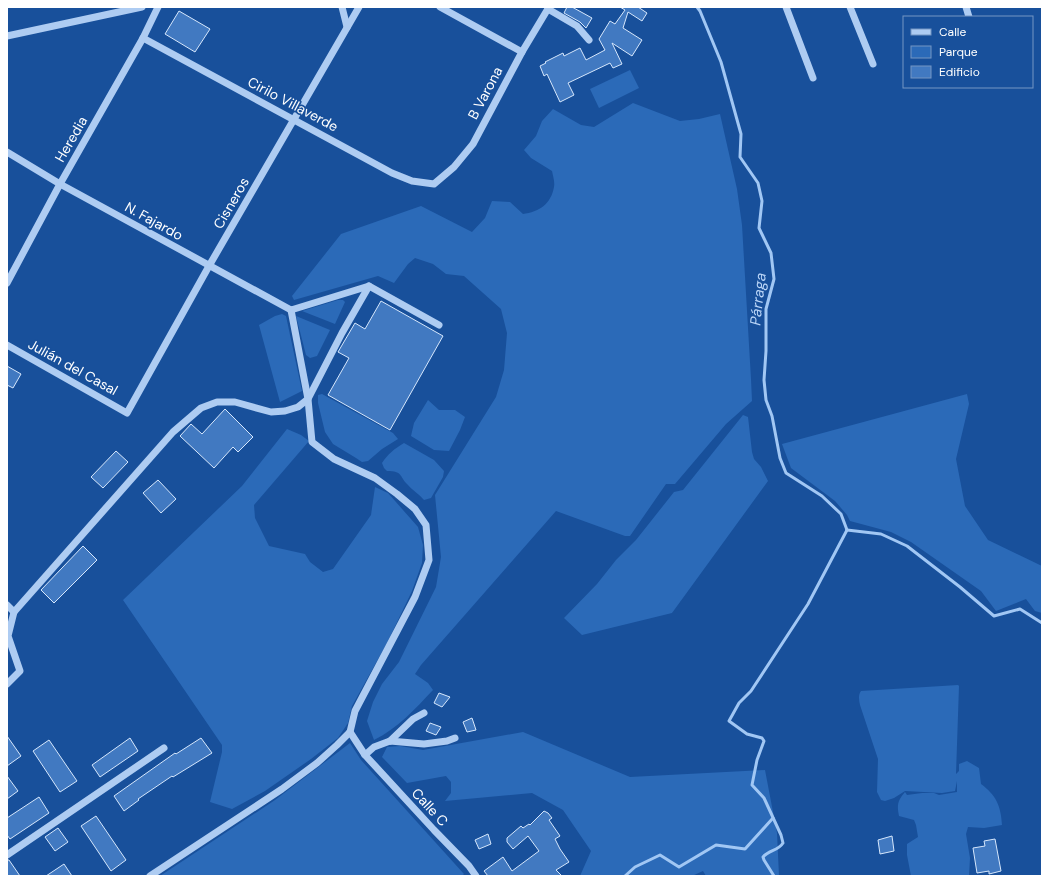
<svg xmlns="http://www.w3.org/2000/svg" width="1049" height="883" viewBox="0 0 1049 883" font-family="'DM Sans',sans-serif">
<rect width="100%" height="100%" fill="#18509b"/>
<g fill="#2b6ab8">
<path d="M 630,70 L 639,88 L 599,108 L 590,89 Z"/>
<path d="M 633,103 L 680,121 L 699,119 L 720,114 L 737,189 L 742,225 L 751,379 L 752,401 L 726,424 L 675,484 L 666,484 L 630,536 L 625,536 L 556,511 L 421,665 L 415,674 L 428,683 L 433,690 C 415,709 398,728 374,740 L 367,721 L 373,702 L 382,684 L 399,662 L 436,587 L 441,557 L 435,495 L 496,397 L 504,370 L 507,333 L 501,309 L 464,276 L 446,274 L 433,264 L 415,258 L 408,264 L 394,283 L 378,276 L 294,300 L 292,296 L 341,234 L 421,206 L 472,232 L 485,218 L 492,201 L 510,202 L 523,214 C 539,212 551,204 554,187 C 555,182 553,176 552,171 L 531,158 L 524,150 L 536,136 L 542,121 L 553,109 L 581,125 L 594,127 Z"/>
<path d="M 338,300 L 343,300 L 345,302 L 335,324 L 302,311 Z"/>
<path d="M 282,314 L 286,316 L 302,391 L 280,402 L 259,325 L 275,316 Z"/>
<path d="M 296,316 L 330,330 L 317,356 L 310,358 L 306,355 Z"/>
<path d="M 322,394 L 393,433 L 398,439 L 382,449 L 368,461 L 362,462 L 356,458 L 333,444 L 325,432 L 318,403 L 318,395 Z"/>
<path d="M 967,394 L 969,404 L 956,459 L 965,506 L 988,540 L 1042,566 L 1042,613 L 1035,611 L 1026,599 L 996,611 L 981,591 L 911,542 L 891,532 L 850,521 L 847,515 L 835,501 L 791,468 L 782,444 Z"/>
<path d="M 428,400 L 439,410 L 455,410 L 465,417 L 460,430 L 449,451 L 434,450 L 411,436 L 414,423 Z"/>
<path d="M 743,415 L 748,417 L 752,452 L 754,459 L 761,467 L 768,481 L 672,613 L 582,635 L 564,618 L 597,584 L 616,560 L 636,540 L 674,492 L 683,490 Z"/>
<path d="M 287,429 L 301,435 L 309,441 L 254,505 L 255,518 L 269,546 L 305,554 L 310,562 L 323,572 L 333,569 L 371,515 L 375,487 L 388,493 L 418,527 L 423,545 L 422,563 L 412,591 L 387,643 L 352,706 L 348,723 L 338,738 L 311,759 L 265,791 L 232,809 L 210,802 L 222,752 L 222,745 L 123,600 L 242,486 Z"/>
<path d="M 404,443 L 434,460 L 444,471 L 443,477 L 431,498 L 424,500 C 419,494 412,490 407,484 C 399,476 403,471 387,471 L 384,468 L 382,463 C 388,454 394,449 404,443 Z"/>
<path d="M 958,685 L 959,686 L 956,774 L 959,771 L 959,764 L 967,761 L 979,768 L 981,784 C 996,795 1001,806 1002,825 L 984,828 L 968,827 L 966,834 L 970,858 L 969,876 L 911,876 L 907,855 L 907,844 L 918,837 L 916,825 L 914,820 L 899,816 C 897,806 897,801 905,792 L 907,795 L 922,793 L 934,793 L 939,795 L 957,792 L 957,781 L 955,791 L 942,793 L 905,791 L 894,798 L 885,801 L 881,800 L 877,792 L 878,759 L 860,705 C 859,700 858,695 861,691 Z"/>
<path d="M 523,732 L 630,777 L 765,770 L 777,833 L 779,876 L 706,876 L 703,871 L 692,876 L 580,876 L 591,851 L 563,810 L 532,793 L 445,801 L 451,793 L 451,782 L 446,776 L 407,783 L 382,757 L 387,747 L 400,746 L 423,750 Z"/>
<path d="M 350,743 L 361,760 L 464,874 L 462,876 L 160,876 L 275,800 Z"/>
</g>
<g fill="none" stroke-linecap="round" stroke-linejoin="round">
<g stroke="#a1c7f4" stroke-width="3">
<path d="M 697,7 L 700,11 L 721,62 L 741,134 L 740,157 L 758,183 L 762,201 L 759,228 L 771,253 L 774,279 L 766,309 L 766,351 L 764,380 L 766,400 L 772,416 L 780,458 L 786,473 L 822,496 L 841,514 L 847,530"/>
<path d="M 847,530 L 881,534 L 907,546 L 960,587 L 994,616 L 1020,609 L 1042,623"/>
<path d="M 625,876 L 635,867 L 660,855 L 679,867 L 716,845 L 745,849 L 773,818"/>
<path d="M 774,876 L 764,860 L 763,857 C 769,850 778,851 783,843 L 781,835 L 764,798 L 752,785 L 757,760 L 764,741 L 762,738 L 747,734 L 729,721 L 739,703 L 751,691 L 808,604 L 847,530"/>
</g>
</g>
<g fill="#4179c1" stroke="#d6e7fc">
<path d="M 567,7 L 572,7 L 592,18 L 586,28 L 580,22 L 564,13 Z"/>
<path d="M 620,7 L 638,7 L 647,13 L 642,21 L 628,12 L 623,28 L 642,40 L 632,56 L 612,43 L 622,64 L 613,68 L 610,63 L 568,83 L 574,95 L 560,102 L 547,74 L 544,76 L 540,66 L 546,63 L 545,62 L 563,53 L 564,56 L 580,48 L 586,60 L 605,50 L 599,39 L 610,21 L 615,24 L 625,10 Z"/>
<path d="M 179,11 L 210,29 L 195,52 L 165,34 Z"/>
<path d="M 381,301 L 443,336 L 390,430 L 328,395 L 349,358 L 338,352 L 355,323 L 365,329 Z"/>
<path d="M 7,366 L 21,374 L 13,388 L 7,385 Z"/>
<path d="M 225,409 L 253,437 L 238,452 L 233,447 L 214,468 L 180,436 L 191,424 L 202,434 Z"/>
<path d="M 116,451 L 128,462 L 103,488 L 91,477 Z"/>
<path d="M 158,480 L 176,499 L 161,513 L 143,493 Z"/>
<path d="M 83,546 L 97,560 L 54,603 L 41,590 Z"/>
<path d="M 439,693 L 450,697 L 442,707 L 434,703 Z"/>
<path d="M 472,718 L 476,730 L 467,732 L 463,722 Z"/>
<path d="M 430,723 L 441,727 L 436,735 L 426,731 Z"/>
<path d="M 7,736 L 21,756 L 7,766 Z"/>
<path d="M 130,738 L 138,751 L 100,777 L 92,765 Z"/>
<path d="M 201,738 L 212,753 L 173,777 L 172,776 L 138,799 L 139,800 L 124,811 L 114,796 L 175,753 L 176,754 Z"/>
<path d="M 49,740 L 77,781 L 60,792 L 33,751 Z"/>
<path d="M 7,776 L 18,791 L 7,799 Z"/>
<path d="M 39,797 L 49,813 L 10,839 L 7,835 L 7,818 Z"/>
<path d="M 544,811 L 548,813 L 552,818 L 549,820 L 560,836 L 555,839 L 560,849 L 569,862 L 556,870 L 562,876 L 488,876 L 484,871 L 503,857 L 512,871 L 539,851 L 528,836 L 513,849 L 507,842 L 507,838 L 521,826 L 523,828 L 529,824 L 530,825 Z"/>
<path d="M 96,816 L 126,860 L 111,871 L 81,826 Z"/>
<path d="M 58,828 L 68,842 L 55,851 L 45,837 Z"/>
<path d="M 488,834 L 491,844 L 479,849 L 475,840 Z"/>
<path d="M 892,836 L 894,851 L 880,854 L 878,840 Z"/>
<path d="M 995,839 L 1001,871 L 989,874 L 989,871 L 977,873 L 973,848 L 985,846 L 984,841 Z"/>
<path d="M 7,860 L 9,860 L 20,876 L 7,876 Z"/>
<path d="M 64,864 L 72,876 L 46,876 Z"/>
</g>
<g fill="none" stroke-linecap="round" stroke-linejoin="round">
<g stroke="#aeccf2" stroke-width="7">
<path d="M 342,7 L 347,27"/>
<path d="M 440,7 L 522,52"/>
<path d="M 786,7 L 813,78"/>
<path d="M 850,7 L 873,64"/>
<path d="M 966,7 L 969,17"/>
<path d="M 548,9 L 577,26 L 589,40"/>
<path d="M 7,36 L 142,7"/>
<path d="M 143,38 L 392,173 L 412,181 L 434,184 L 454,167 L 473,144 L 522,52 L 549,7"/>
<path d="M 7,152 L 60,184 L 291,310"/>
<path d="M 7,283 L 60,184 L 143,38 L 158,7"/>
<path d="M 291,310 L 369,286"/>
<path d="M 7,345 L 127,413 L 209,266 L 359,7"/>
<path d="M 7,605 L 14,612"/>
<path d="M 7,684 L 20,671 L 8,636 L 14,612 L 173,432 L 201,408 L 217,402 L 235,402 L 271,412 L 285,411 L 298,407 L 308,399 L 342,333 L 369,286 L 439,325"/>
<path d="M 350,732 L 365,755 L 434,830 L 469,866 L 476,876"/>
<path d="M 390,741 L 413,719 L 424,713"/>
<path d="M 365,755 L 374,747 L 390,741 L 424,744 L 447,741 L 455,738"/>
<path d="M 7,855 L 164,748"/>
<path d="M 150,876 L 282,789 L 317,763 L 337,745 L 350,732 L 355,711 L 415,597 L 429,560 L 426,525 L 415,509 L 397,494 L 375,478 L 334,459 L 312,442 L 308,399 L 291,310"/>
</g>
</g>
<g text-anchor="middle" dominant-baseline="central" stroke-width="3.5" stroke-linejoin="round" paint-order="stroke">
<g font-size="14" fill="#fff" stroke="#18509b">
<text transform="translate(485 93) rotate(-62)">B Varona</text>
<text transform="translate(293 104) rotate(28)">Cirilo Villaverde</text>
<text transform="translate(71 139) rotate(-60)">Heredia</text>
<text transform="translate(231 203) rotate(-60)">Cisneros</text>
<text transform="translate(154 221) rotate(29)">N. Fajardo</text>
<text transform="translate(73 367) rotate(29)">Julián del Casal</text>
<text transform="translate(430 807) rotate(47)">Calle C</text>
</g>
<g font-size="15" font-style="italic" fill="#bbd6f8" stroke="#18509b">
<text transform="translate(758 299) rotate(-84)">Párraga</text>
</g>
</g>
<rect width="1049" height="883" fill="none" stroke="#ffffff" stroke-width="16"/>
<rect x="903" y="16" width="130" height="72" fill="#18509b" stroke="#7496c3"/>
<rect x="911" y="29" width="20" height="6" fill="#aeccf2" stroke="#7496c3"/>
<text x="939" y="36" font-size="12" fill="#ffffff">Calle</text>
<rect x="911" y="46" width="20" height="12" fill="#2b6ab8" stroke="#7496c3"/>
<text x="939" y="56" font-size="12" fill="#ffffff">Parque</text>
<rect x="911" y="66" width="20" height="12" fill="#4179c1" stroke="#7496c3"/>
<text x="939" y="76" font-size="12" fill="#ffffff">Edificio</text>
</svg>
